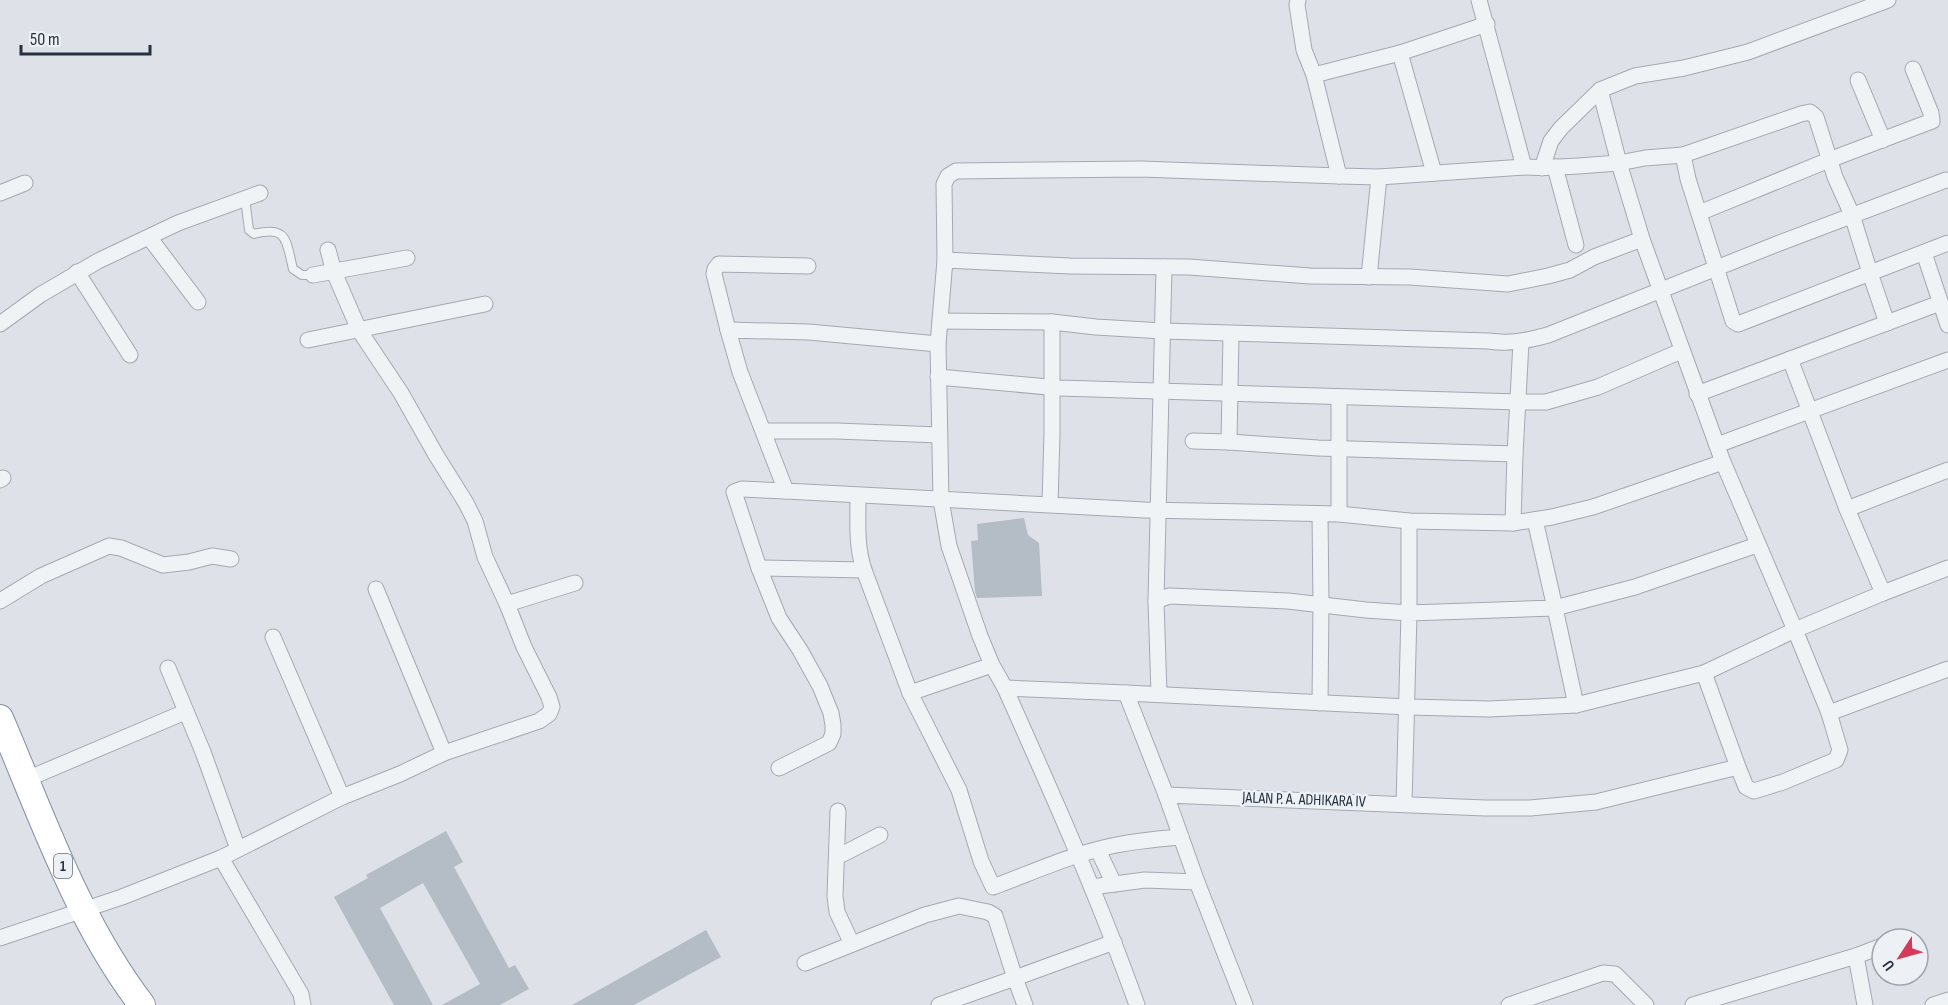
<svg xmlns="http://www.w3.org/2000/svg" width="1948" height="1005" viewBox="0 0 1948 1005" font-family="'Sofia Sans Condensed',sans-serif">
<rect width="100%" height="100%" fill="#dee2e8"/>
<g fill="#b4bcc5">
<path d="M 1024,518 L 1028,535 L 1039,543 L 1042,596 L 977,598 L 975,592 L 971,541 L 978,540 L 977,524 Z"/>
<path d="M 446,831 L 463,862 L 454,867 L 509,968 L 515,965 L 529,989 L 500,1005 L 442,1005 L 480,984 L 423,883 L 380,908 L 433,1005 L 394,1005 L 334,897 L 368,878 L 366,875 Z"/>
<path d="M 706,930 L 721,957 L 634,1005 L 572,1005 Z"/>
</g>
<g fill="none" stroke-linecap="round" stroke-linejoin="round">
<g stroke="#a3a9b2" stroke-width="10">
<path id="service" d="M 245,198 L 249,230 L 254,234 C 288,225 286,241 293,269 L 302,275 L 313,275"/>
</g>
<g stroke="#a3a9b2" stroke-width="17">
<g id="minor">
<path d="M 1298,0 L 1297,5 L 1304,50 L 1314,75 L 1339,176 L 1379,177 L 1524,167 C 1556,169 1587,165 1619,163 L 1642,239 L 1723,462 L 1795,630 L 1883,593 L 1847,509 L 1948,470"/>
<path d="M 1479,0 L 1524,167"/>
<path d="M 1400,53 L 1434,173"/>
<path d="M 1314,75 L 1400,53 L 1487,24"/>
<path d="M 1858,80 L 1883,140"/>
<path d="M 1600,90 L 1619,163 L 1645,158 L 1683,155"/>
<path d="M 1810,112 L 1816,117 L 1835,177 L 1852,215 L 1870,273 L 1738,324 L 1733,321 L 1688,179 L 1683,155 L 1801,114 Z"/>
<path d="M 1555,167 L 1576,245"/>
<path d="M 1542,168 L 1551,141 L 1561,128 L 1600,90 L 1635,76 L 1684,68 L 1748,52 L 1888,0"/>
<path d="M 0,193 L 25,183"/>
<path d="M 1699,213 L 1829,160 L 1932,121 L 1931,113 L 1913,69"/>
<path d="M 149,237 L 198,302"/>
<path d="M 328,250 L 334,272 L 359,330 L 401,393 L 436,455 L 466,503 L 475,521 L 485,557 L 507,604"/>
<path d="M 1924,253 L 1948,325"/>
<path d="M 945,260 L 944,184 L 948,176 L 956,171 L 1141,169 L 1339,176"/>
<path d="M 77,272 L 130,355"/>
<path d="M 313,275 L 407,258"/>
<path d="M 1369,277 L 1379,177"/>
<path d="M 940,321 L 1052,322 L 1096,327 L 1163,331 L 1488,341 C 1510,344 1526,341 1548,335 L 1777,244 L 1946,180"/>
<path d="M 1887,323 L 1870,273 L 1948,243"/>
<path d="M 0,324 L 40,295 L 98,261 L 178,223 L 260,193"/>
<path d="M 728,330 L 714,274 L 715,269 L 719,264 L 808,266"/>
<path d="M 308,340 L 485,304"/>
<path d="M 938,344 L 945,260 L 1070,266 L 1189,267 L 1310,276 L 1410,277 L 1508,284 L 1548,276 L 1570,270 L 1594,257 L 1642,239"/>
<path d="M 1790,359 L 1847,509"/>
<path d="M 938,377 L 1059,388 L 1519,402 L 1546,402 L 1598,387 L 1681,351"/>
<path d="M 1697,394 L 1940,303"/>
<path d="M 764,431 L 837,431 L 939,435"/>
<path d="M 1193,441 L 1229,442 L 1318,448 L 1515,454"/>
<path d="M 1229,442 L 1231,334"/>
<path d="M 1717,445 L 1948,360"/>
<path d="M 0,480 L 3,478"/>
<path d="M 858,496 C 858,522 856,546 864,570 L 910,693 L 959,790 L 981,861 L 993,887 C 1031,873 1068,856 1107,847 C 1132,841 1156,839 1181,837"/>
<path d="M 1050,504 L 1052,434 L 1052,322"/>
<path d="M 1320,514 L 1321,605 L 1320,703"/>
<path d="M 1339,514 L 1339,397"/>
<path d="M 1513,523 L 1515,454 L 1521,342"/>
<path d="M 759,568 L 864,570"/>
<path d="M 376,589 L 444,753"/>
<path d="M 1883,593 L 1948,568"/>
<path d="M 0,601 L 41,576 L 109,546 L 121,548 L 163,565 L 189,562 L 212,556 L 231,559"/>
<path d="M 1156,601 L 1169,596 L 1288,601 L 1366,610 L 1409,613 L 1409,521"/>
<path d="M 273,637 L 342,797"/>
<path d="M 168,668 L 203,752 L 238,849"/>
<path d="M 1005,688 L 1126,693"/>
<path d="M 910,693 L 992,665"/>
<path d="M 1159,694 L 1156,601 L 1164,267"/>
<path d="M 1576,705 L 1555,608 L 1635,587 L 1757,545"/>
<path d="M 1829,713 L 1948,669"/>
<path d="M 779,768 L 829,743 L 833,734 L 833,725 L 831,713 L 820,686 L 800,650 L 779,618 L 759,568 L 734,492 L 742,489 L 786,491"/>
<path d="M 27,779 L 185,712"/>
<path d="M 1166,795 L 1126,693 L 1408,707 L 1489,709 L 1576,705 L 1704,673"/>
<path d="M 1404,804 L 1409,613 L 1555,608 L 1535,520"/>
<path d="M 838,811 L 835,896 L 837,912 L 852,944"/>
<path d="M 1098,850 L 1114,884"/>
<path d="M 837,857 L 880,835"/>
<path d="M 221,858 L 301,994 L 303,1005"/>
<path d="M 1092,887 L 1145,880 L 1197,882"/>
<path d="M 0,938 L 122,897 L 221,858 L 342,797 L 400,774 L 444,753 L 539,721 L 549,714 L 552,707 L 549,697 L 524,647 L 507,604 L 575,583"/>
<path d="M 1856,956 L 1865,1005"/>
<path d="M 805,963 L 925,915 L 959,906 L 988,912 L 995,916 L 1015,978 L 1114,942"/>
<path d="M 939,1005 L 1015,978 L 1025,1005"/>
<path d="M 1137,1005 C 1098,896 1052,793 1005,688 L 992,665 L 980,636 L 949,546 L 941,500 L 938,344 L 809,332 L 728,330 L 740,372 L 786,491 L 1145,510 L 1339,514 L 1409,521 L 1513,523 L 1552,517 L 1593,507 L 1723,462"/>
<path d="M 1245,1005 L 1197,882 L 1166,795 L 1485,808 L 1530,808 L 1596,802 L 1738,767 L 1704,673 L 1795,630 L 1829,713 L 1840,750 L 1836,760 L 1783,782 L 1754,791 L 1746,787 L 1738,767"/>
<path d="M 1509,1005 L 1603,973 L 1615,974 L 1646,1005"/>
<path d="M 1693,1005 L 1856,956 L 1882,946"/>
<path d="M 1933,1005 L 1948,1000"/>
</g>
</g>
<g stroke="#8490a0" stroke-width="28">
<path id="trunk" d="M 0,718 C 42,816 77,920 142,1005"/>
</g>
<use href="#service" stroke="#f0f3f6" stroke-width="8"/>
<use href="#minor" stroke="#f0f3f6" stroke-width="15"/>
<use href="#trunk" stroke="#fff" stroke-width="26"/>
</g>
<g text-anchor="middle" dominant-baseline="central" stroke-width="5" stroke-linejoin="round" paint-order="stroke">
<rect fill="#edf1f6" stroke="#626b77" stroke-width="1.5" x="54" y="854" width="18" height="24" rx="4.5"/>
<g font-size="15" font-weight="bold" fill="#263140">
<text x="63" y="866">1</text>
</g>
<g font-size="16" fill="#263140" stroke="#edf1f6">
<text transform="translate(1304 800) rotate(2)">JALAN P. A. ADHIKARA IV</text>
</g>
</g>
<g transform="translate(1900 957) rotate(234)"><circle r="28" fill="#edf1f6" stroke="#9da4ad" stroke-width="1.5"/>
<path d="M0-4.5L10 22L0 15L-10 22Z" fill="#d63a5a"/>
<text y="-9" font-size="16" font-weight="bold" text-anchor="middle" fill="#263140">U</text>
</g>
<path d="M21 45v9h129v-9" fill="none" stroke="#263140" stroke-width="3"/>
<text x="30" y="45" font-size="18" fill="#263140" stroke="#edf1f6" stroke-width="4.5" paint-order="stroke">50 m</text>
</svg>
